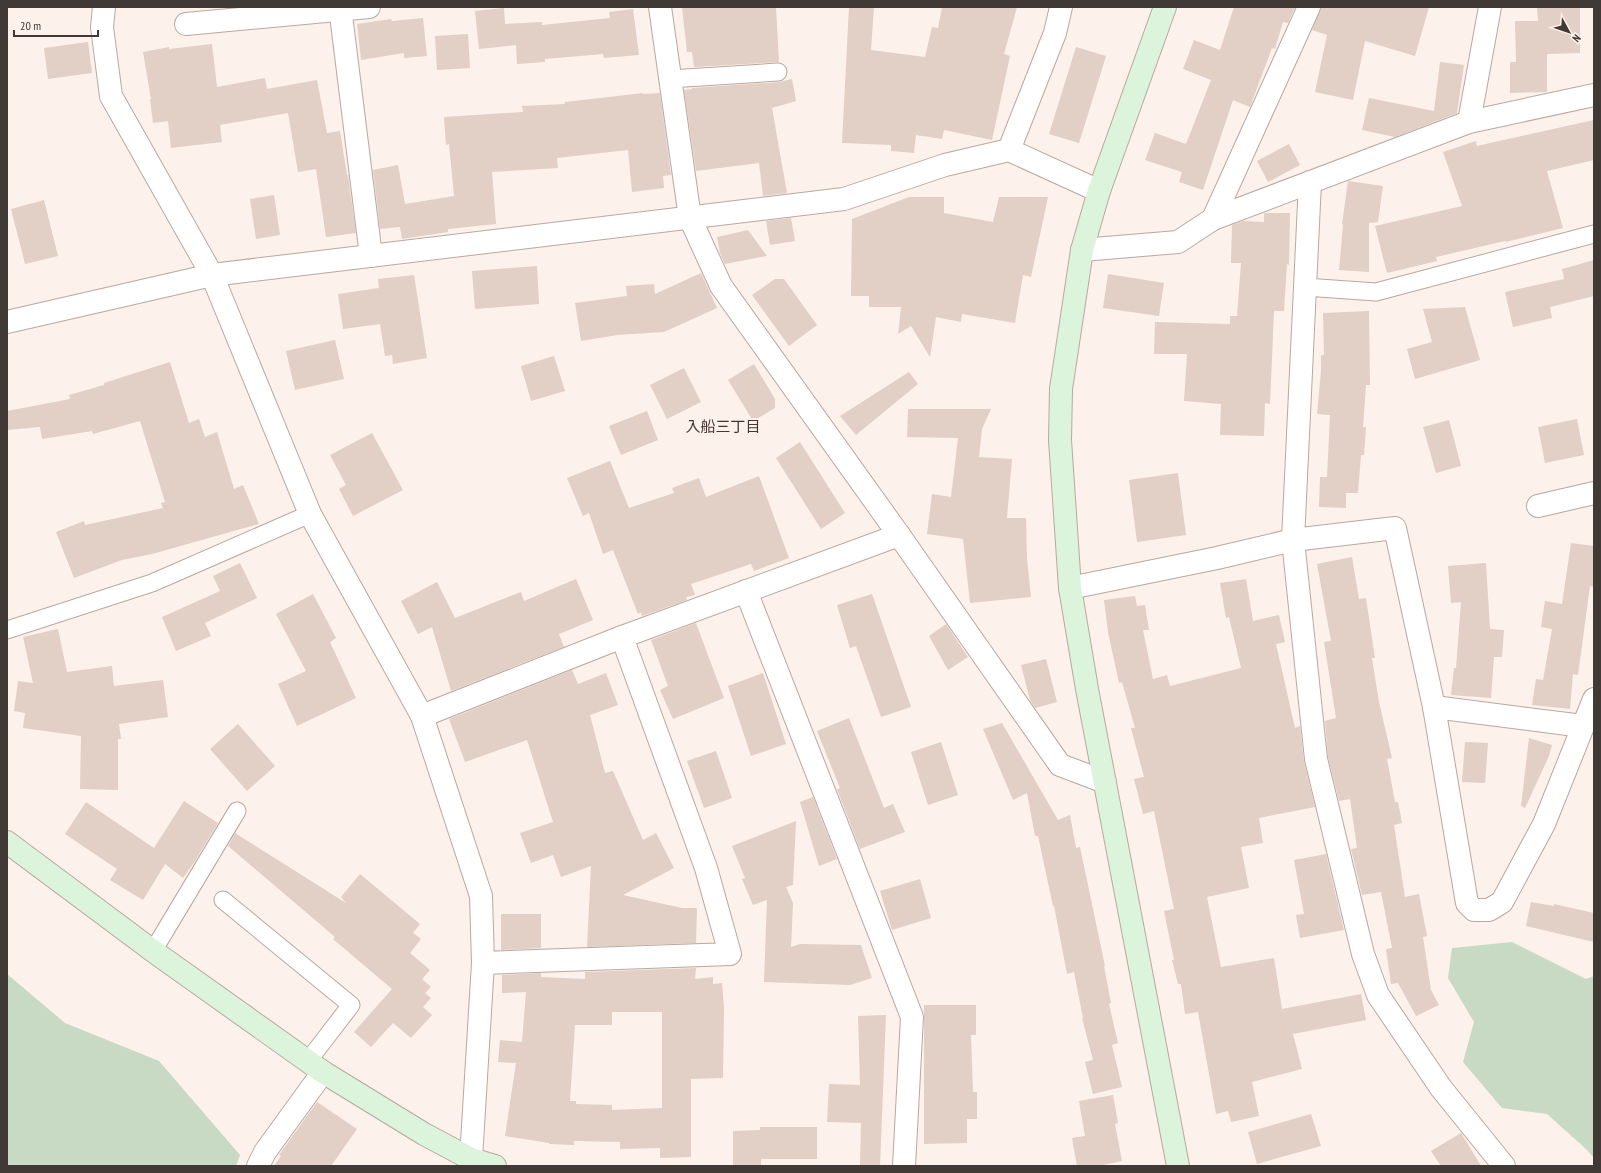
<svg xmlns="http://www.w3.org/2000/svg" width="1601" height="1173" viewBox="0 0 1601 1173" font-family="'PT Sans Narrow','Noto Sans JP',sans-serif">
<rect width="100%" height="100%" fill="#fcf1eb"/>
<g fill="#c8dac3">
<path d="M 1512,942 L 1586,979 L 1594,976 L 1594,1158 L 1586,1149 L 1547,1114 L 1502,1108 L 1463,1062 L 1474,1022 L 1448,978 L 1452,948 Z"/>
<path d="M 7,974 L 65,1023 L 159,1061 L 240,1155 L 236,1166 L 7,1166 Z"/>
</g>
<g fill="#e2cfc6" fill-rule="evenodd">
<path d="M 682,7 L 776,7 L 779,62 L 694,67 L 692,52 L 687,52 Z"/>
<path d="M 849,7 L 874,7 L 871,50 L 925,57 L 932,27 L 938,28 L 942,7 L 1017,7 L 1004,54 L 1010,56 L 992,140 L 944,130 L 942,139 L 916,135 L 914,153 L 891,151 L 891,145 L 842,143 Z"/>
<path d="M 1234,7 L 1295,7 L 1288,23 L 1283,22 L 1275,49 L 1272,48 L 1250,107 L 1233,100 L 1203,190 L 1179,182 L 1182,172 L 1145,160 L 1155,133 L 1186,144 L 1211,80 L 1183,69 L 1194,40 L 1220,50 Z"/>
<path d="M 1321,7 L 1429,7 L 1415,56 L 1365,41 L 1353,100 L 1315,92 L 1327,35 L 1312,30 Z"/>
<path d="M 1537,7 L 1580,7 L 1580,53 L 1547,54 L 1547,92 L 1510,93 L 1510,62 L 1516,62 L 1515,21 L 1538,21 Z"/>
<path d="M 504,8 L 505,24 L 542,22 L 542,25 L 610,18 L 609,12 L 633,9 L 639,55 L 604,58 L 603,54 L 545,59 L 545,62 L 517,64 L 516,45 L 479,49 L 475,11 Z"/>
<path d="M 423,18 L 427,56 L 404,58 L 404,53 L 361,60 L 357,24 L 391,19 L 392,21 Z"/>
<path d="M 468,34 L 470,68 L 437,70 L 435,36 Z"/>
<path d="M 88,42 L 92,73 L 48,79 L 44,48 Z"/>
<path d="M 212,44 L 217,87 L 265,78 L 267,89 L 317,80 L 327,133 L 340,131 L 347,175 L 348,175 L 356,233 L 326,237 L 316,169 L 298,172 L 288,113 L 220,125 L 222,142 L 171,148 L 168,121 L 153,123 L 150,99 L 151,99 L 143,52 L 169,47 L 169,49 Z"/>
<path d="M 1076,47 L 1106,56 L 1079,143 L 1049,134 Z"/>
<path d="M 1440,62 L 1464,65 L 1457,113 L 1395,137 L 1362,130 L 1369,98 L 1434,111 Z"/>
<path d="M 792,79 L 796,101 L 772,108 L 787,193 L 763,196 L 759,163 L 696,171 L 684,90 L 692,89 L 692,88 L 779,82 Z"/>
<path d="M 643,93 L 643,94 L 660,93 L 671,175 L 663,176 L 664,188 L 632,192 L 628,150 L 557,158 L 558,168 L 492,172 L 496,224 L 448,229 L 448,232 L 402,239 L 400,227 L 380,229 L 373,170 L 398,165 L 405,204 L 454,196 L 449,144 L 446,145 L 444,117 L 523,112 L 522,106 L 565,104 L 565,102 Z"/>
<path d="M 1594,120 L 1594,160 L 1547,171 L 1563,228 L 1506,242 L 1505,241 L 1436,257 L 1437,261 L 1387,273 L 1375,226 L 1462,206 L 1443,152 L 1476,141 L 1477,146 Z"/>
<path d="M 1289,144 L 1300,165 L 1268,182 L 1257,161 Z"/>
<path d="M 1348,181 L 1383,186 L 1378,222 L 1369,223 L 1369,272 L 1339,270 L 1343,225 L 1342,224 Z"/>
<path d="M 274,195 L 280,235 L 256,239 L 250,199 Z"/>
<path d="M 909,197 L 944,197 L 944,213 L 993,222 L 999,197 L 1048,197 L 1031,277 L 1023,275 L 1015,323 L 962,314 L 961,322 L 936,317 L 930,357 L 911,326 L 898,334 L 901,307 L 869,307 L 869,296 L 851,296 L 852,219 Z"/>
<path d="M 44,200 L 58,256 L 25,264 L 11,209 Z"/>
<path d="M 1264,213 L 1290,213 L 1289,265 L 1287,264 L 1284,311 L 1274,311 L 1270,404 L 1265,403 L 1264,436 L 1220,435 L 1221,404 L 1184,401 L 1187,354 L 1154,354 L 1155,322 L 1230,324 L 1230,316 L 1237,316 L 1241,263 L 1231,263 L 1232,225 L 1243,221 L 1264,222 Z"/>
<path d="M 791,218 L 795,241 L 770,245 L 766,221 Z"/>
<path d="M 748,230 L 767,256 L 725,264 L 720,253 L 717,237 Z"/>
<path d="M 1594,260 L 1594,296 L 1550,307 L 1552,318 L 1513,327 L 1505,292 L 1564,279 L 1562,269 Z"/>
<path d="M 537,266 L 539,304 L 475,309 L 472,271 Z"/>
<path d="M 701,273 L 717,308 L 664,332 L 617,335 L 581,341 L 575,303 L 627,296 L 626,286 L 654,284 L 655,294 Z"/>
<path d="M 1108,274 L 1164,283 L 1159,316 L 1103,308 Z"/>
<path d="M 414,275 L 427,358 L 393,364 L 392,355 L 385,356 L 380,324 L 343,329 L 338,294 L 379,288 L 378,279 Z"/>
<path d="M 775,279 L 784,279 L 817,325 L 789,346 L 752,295 Z"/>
<path d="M 1465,307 L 1480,360 L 1415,379 L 1407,349 L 1432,342 L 1423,309 Z"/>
<path d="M 1369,311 L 1370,385 L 1366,385 L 1363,427 L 1366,427 L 1364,455 L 1361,455 L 1358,493 L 1346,493 L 1346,508 L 1319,507 L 1320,477 L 1327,477 L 1330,415 L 1317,414 L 1321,371 L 1321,355 L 1324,355 L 1323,313 Z"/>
<path d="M 335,340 L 344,379 L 295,390 L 286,351 Z"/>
<path d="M 554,356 L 565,391 L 531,401 L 521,366 Z"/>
<path d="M 170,362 L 189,423 L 199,419 L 205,437 L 217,432 L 234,489 L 243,485 L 259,524 L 152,554 L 122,560 L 74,578 L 56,532 L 84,521 L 85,525 L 163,508 L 161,503 L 165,502 L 140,421 L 93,434 L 92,431 L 42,439 L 40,427 L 7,430 L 7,411 L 70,399 L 69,395 L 104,385 L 104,383 Z"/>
<path d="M 754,364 L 775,399 L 775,408 L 753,421 L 728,380 Z"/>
<path d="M 684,368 L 701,402 L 667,419 L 650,385 Z"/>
<path d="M 909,372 L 918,384 L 856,435 L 840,416 Z"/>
<path d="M 908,409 L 991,409 L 982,429 L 979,457 L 1012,459 L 1007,518 L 1026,518 L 1027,559 L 1031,597 L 970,603 L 963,539 L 927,534 L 932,494 L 951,497 L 958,438 L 907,437 Z"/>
<path d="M 647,411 L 658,440 L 621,455 L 609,426 Z"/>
<path d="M 1577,419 L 1584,455 L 1545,463 L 1538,427 Z"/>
<path d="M 1449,420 L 1461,466 L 1436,473 L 1423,427 Z"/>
<path d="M 372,433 L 403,490 L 353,516 L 339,489 L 346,485 L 330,455 Z"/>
<path d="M 800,442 L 845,513 L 821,529 L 776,458 Z"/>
<path d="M 610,461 L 629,508 L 674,493 L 672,488 L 699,478 L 706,497 L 759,476 L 789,558 L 754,571 L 751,564 L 691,584 L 695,595 L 686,597 L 687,600 L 642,616 L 641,612 L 638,614 L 613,550 L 603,554 L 589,513 L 583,516 L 567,478 Z"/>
<path d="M 1178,473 L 1186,535 L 1137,542 L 1129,480 Z"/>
<path d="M 1571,543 L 1594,546 L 1594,587 L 1590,586 L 1578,675 L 1573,674 L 1570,709 L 1532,705 L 1536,679 L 1543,680 L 1552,629 L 1541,627 L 1545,601 L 1562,604 Z"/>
<path d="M 1352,557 L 1359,599 L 1366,598 L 1375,658 L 1372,658 L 1379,702 L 1392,758 L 1387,759 L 1395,802 L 1398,802 L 1402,823 L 1394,825 L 1405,897 L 1419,894 L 1427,936 L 1423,937 L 1431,990 L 1439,1005 L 1416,1016 L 1398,983 L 1391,984 L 1386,949 L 1392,948 L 1381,892 L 1362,895 L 1351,849 L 1357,848 L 1350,799 L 1339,801 L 1328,757 L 1325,721 L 1336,718 L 1324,642 L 1331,641 L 1317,564 Z"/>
<path d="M 240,563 L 257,598 L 205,623 L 211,636 L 176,651 L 162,617 L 220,591 L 213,576 Z"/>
<path d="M 1486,563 L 1490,629 L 1504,630 L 1502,657 L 1494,657 L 1491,698 L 1451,695 L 1454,668 L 1456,668 L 1461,602 L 1451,603 L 1448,566 Z"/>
<path d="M 576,579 L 593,620 L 559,634 L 564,647 L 451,691 L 432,627 L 418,634 L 401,601 L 437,582 L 455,618 L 521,592 L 524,601 Z"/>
<path d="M 1246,579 L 1253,621 L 1279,615 L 1285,642 L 1276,644 L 1295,728 L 1300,726 L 1304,762 L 1315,807 L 1259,818 L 1263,843 L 1241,847 L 1249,888 L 1207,897 L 1221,967 L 1274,958 L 1282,1009 L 1361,994 L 1366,1020 L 1293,1034 L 1302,1069 L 1252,1082 L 1259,1116 L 1231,1122 L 1228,1111 L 1216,1114 L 1198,1012 L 1185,1014 L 1181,984 L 1178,984 L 1172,960 L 1174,960 L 1164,911 L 1174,909 L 1154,811 L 1143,814 L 1134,779 L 1144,777 L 1131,728 L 1135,728 L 1122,682 L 1119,683 L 1108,632 L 1104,600 L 1135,596 L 1137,606 L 1145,605 L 1149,630 L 1143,630 L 1153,679 L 1167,675 L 1170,686 L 1241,668 L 1229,617 L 1226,618 L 1220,583 Z"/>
<path d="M 313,594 L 336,638 L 330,642 L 356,698 L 297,726 L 278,684 L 306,671 L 276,614 Z"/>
<path d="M 872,594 L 911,707 L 881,717 L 856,646 L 850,648 L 837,605 Z"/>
<path d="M 696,623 L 724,698 L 673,719 L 660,690 L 668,686 L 651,640 Z"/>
<path d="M 946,624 L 968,657 L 948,670 L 929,636 Z"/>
<path d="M 58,629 L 67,672 L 112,666 L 114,686 L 163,680 L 168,717 L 119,724 L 121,739 L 118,739 L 118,790 L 80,789 L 81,736 L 23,728 L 25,713 L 14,711 L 18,681 L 33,683 L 23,637 Z"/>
<path d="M 1046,659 L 1057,702 L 1035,708 L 1030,700 L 1021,665 Z"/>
<path d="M 572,670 L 578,684 L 606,673 L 618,705 L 590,715 L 605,773 L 613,771 L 643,840 L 656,833 L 674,868 L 623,895 L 682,908 L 697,908 L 696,943 L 587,947 L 591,866 L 561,877 L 553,855 L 531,863 L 520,833 L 553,822 L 527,740 L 465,762 L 449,719 Z"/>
<path d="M 763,673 L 786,744 L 751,756 L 728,686 Z"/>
<path d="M 849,718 L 884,808 L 893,804 L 905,832 L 860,849 L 837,789 L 840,788 L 817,731 Z"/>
<path d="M 1002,723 L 1058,820 L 1070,815 L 1076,848 L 1080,847 L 1105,966 L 1104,966 L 1111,1003 L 1109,1004 L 1118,1043 L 1112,1045 L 1122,1087 L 1093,1094 L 1085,1062 L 1093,1060 L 1082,1018 L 1083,1018 L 1074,972 L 1067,974 L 1054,906 L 1053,906 L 1038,836 L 1035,836 L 1027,793 L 1013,800 L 983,729 Z"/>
<path d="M 238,724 L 275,766 L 247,791 L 210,749 Z"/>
<path d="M 1529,738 L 1552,745 L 1549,756 L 1525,808 L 1521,806 Z"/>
<path d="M 941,742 L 958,795 L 928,805 L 911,752 Z"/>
<path d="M 1465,742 L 1488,743 L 1485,783 L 1462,782 Z"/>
<path d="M 716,751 L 732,798 L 704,808 L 687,761 Z"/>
<path d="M 813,797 L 837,859 L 819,866 L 800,802 Z"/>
<path d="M 184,801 L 218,823 L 195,861 L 183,878 L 165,864 L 143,900 L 110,880 L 117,869 L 65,834 L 86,802 L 154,848 Z"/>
<path d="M 796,821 L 793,885 L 786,887 L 793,903 L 791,947 L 800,944 L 861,945 L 872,978 L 850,985 L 764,982 L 767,900 L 753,905 L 742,879 L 745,878 L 732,846 Z"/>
<path d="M 235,833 L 346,903 L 341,897 L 360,874 L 420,924 L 413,933 L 421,939 L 410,953 L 430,970 L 422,979 L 431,987 L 425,993 L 431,998 L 423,1007 L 432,1015 L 411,1038 L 393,1023 L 371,1047 L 354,1032 L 392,989 L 333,939 L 335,937 L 228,846 Z"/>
<path d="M 1326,854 L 1344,930 L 1300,938 L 1296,915 L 1304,914 L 1294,860 Z"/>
<path d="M 920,879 L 931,918 L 892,930 L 880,891 Z"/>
<path d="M 1531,902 L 1554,906 L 1554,904 L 1594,913 L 1594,942 L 1526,926 Z"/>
<path d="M 501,914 L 541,914 L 541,948 L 501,950 Z"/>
<path d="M 696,968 L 695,979 L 713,977 L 713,984 L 722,983 L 724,1008 L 723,1078 L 691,1079 L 691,1157 L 660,1158 L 660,1148 L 620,1149 L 620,1142 L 574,1141 L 574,1145 L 549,1144 L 549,1143 L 505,1136 L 516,1063 L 498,1062 L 500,1040 L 522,1042 L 526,992 L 502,993 L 502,975 L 541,973 L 541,977 L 585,979 L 585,972 ZM 612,1012 L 662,1012 L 662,1108 L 612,1110 L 612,1105 L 576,1104 L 576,1101 L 570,1101 L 575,1025 L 612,1025 Z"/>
<path d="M 924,1005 L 976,1005 L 976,1035 L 971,1035 L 973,1092 L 977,1092 L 977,1119 L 967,1119 L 967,1143 L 924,1144 Z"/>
<path d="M 886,1015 L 880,1166 L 860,1166 L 861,1123 L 827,1122 L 829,1084 L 860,1085 L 858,1016 Z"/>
<path d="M 1113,1095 L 1118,1123 L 1115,1124 L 1122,1161 L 1098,1166 L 1077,1166 L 1072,1138 L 1085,1136 L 1079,1101 Z"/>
<path d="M 317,1102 L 357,1129 L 331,1166 L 274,1166 L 281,1156 L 279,1155 Z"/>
<path d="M 1311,1114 L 1321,1146 L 1257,1164 L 1248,1132 Z"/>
<path d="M 760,1127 L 817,1127 L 817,1159 L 761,1159 L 761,1166 L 733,1166 L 733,1131 L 760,1130 Z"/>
<path d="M 1461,1133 L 1481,1166 L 1441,1166 L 1431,1151 Z"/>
</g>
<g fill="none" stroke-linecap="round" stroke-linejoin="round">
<g stroke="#baa89f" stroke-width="19">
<g id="lane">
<path d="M 670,79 L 778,72"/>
<path d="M 1305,287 L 1376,292 L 1594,234"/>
<path d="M 7,630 L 152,583 L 310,514"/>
<path d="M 223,900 L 351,1005 L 308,1061"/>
<path d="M 153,951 L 237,811"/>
</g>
</g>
<g stroke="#baa89f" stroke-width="24">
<g id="street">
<path d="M 104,7 L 102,27 L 111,96 L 212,275 L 310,514 L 422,716 L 481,896 L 483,963 L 471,1159"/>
<path d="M 340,7 L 371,256"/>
<path d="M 660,7 L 690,218 L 721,286 L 899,535 L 1060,765 L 1105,782"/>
<path d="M 186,24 L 369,7"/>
<path d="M 1469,122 L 1490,7"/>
<path d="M 1009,150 L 1055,33 L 1061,7"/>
<path d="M 1310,182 L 1293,540 L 1316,759 L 1363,954 L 1378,995 L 1441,1088 L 1504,1166"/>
<path d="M 1213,219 L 1309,7"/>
<path d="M 1082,250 L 1178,242 L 1213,219 L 1469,122 L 1594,95"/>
<path d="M 7,322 L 212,275 L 844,199 L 945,165 L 1009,150 L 1099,191"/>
<path d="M 1538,506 L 1594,493"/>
<path d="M 1070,588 L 1217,558 L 1293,540 L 1395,528 L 1434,707 L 1467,903 L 1474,910 L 1489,910 L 1502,902 L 1544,824 L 1594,699"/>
<path d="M 746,591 L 912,1017 L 904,1166"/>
<path d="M 1434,707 L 1583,726"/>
<path d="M 422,716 L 622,637 L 899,535"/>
<path d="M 483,963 L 730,954 L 706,868 L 622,637"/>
<path d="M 258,1166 L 265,1152 L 323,1072"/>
</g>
</g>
<g stroke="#baa89f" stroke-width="24">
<g id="secondary">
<path d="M 1165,7 L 1099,191 L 1082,250 L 1061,389 L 1060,440 L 1070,588 L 1087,689 L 1178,1166"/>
<path d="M 7,842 L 153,951 L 323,1072 L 424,1134 L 471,1159 L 495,1166"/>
</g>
</g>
<use href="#lane" stroke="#fff" stroke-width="17"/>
<use href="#street" stroke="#fff" stroke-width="22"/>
<use href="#secondary" stroke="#dcf3dc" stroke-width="22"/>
</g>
<g text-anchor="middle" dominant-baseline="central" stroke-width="4" stroke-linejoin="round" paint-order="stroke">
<g font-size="15" fill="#44362e" stroke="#fcf1eb">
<text x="723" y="426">入船三丁目</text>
</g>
</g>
<rect width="1601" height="1173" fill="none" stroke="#403935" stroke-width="16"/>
<g transform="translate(1569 32) rotate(130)" stroke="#fcf1eb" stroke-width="3" paint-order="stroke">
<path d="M0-3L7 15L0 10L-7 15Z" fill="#403935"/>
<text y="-6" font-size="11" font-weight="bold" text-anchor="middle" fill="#403935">N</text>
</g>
<path d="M14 30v6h84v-6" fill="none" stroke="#403935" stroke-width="2"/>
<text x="20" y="30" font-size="12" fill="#403935" stroke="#fcf1eb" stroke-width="3" paint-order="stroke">20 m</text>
</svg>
